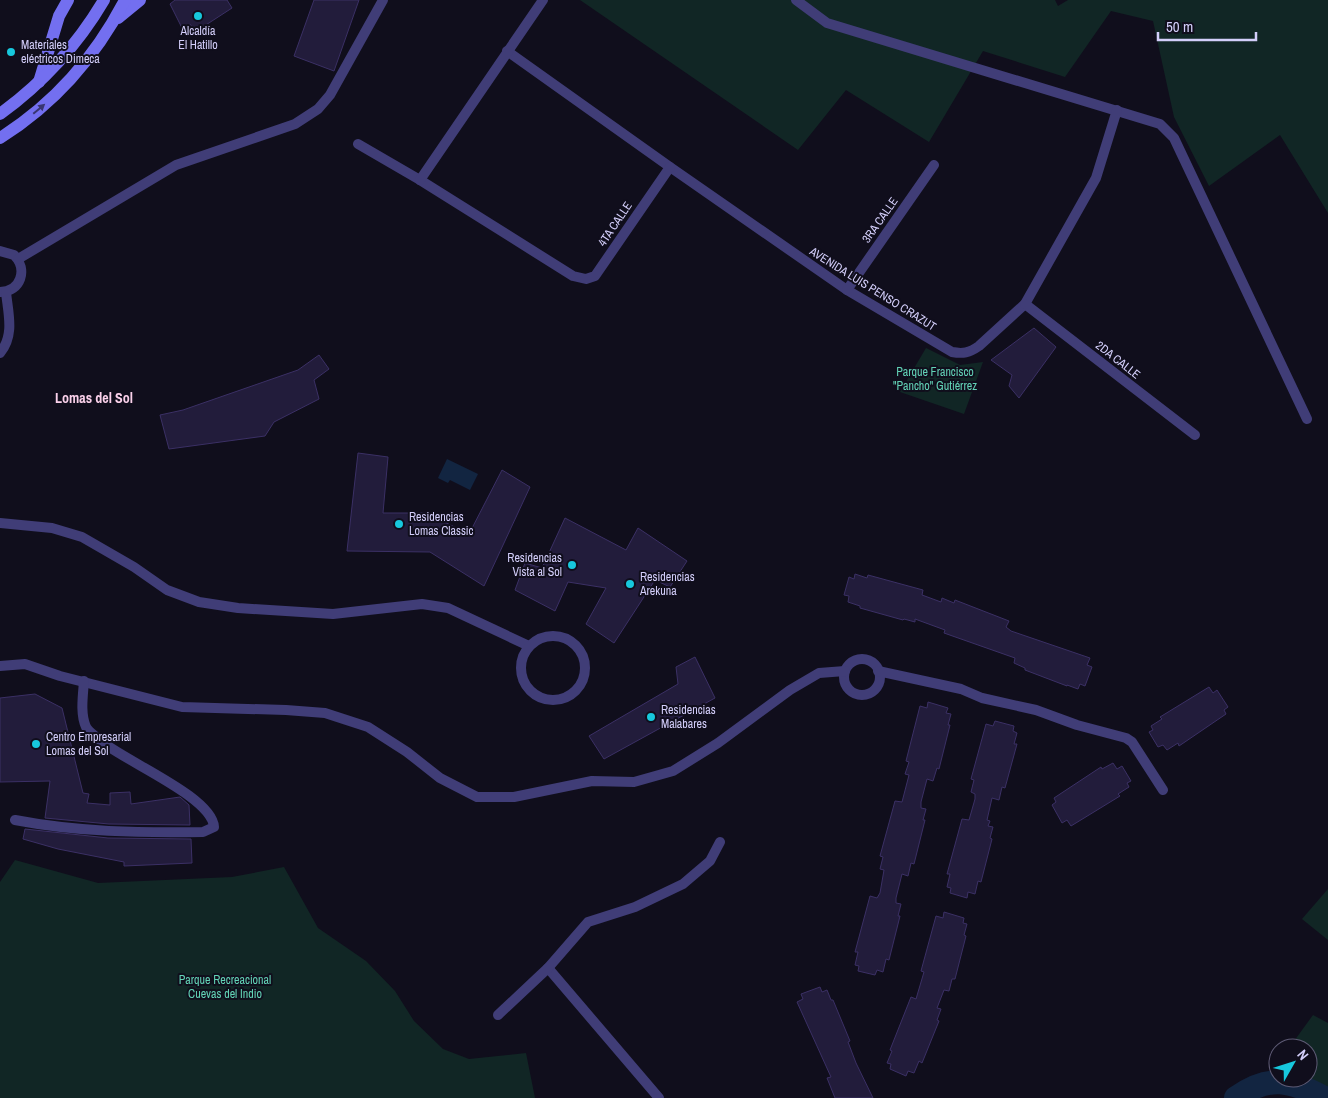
<svg xmlns="http://www.w3.org/2000/svg" width="1328" height="1098" viewBox="0 0 1328 1098" font-family="'Archivo Narrow',sans-serif">
<rect width="100%" height="100%" fill="#100e1c"/>
<g fill="#112625">
<path d="M 580,0 L 1055,0 L 1058,6 L 1068,0 L 1328,0 L 1328,213 L 1280,135 L 1209,186 L 1174,117 L 1153,21 L 1111,11 L 1065,77 L 983,51 L 929,142 L 846,90 L 798,150 Z"/>
<path d="M 926,348 L 960,365 L 983,362 L 964,414 L 900,392 Z"/>
<path d="M 15,860 L 98,883 L 232,877 L 284,867 L 318,928 L 366,961 L 395,991 L 414,1021 L 443,1049 L 469,1059 L 526,1053 L 535,1098 L 0,1098 L 0,882 Z"/>
<path d="M 1328,889 L 1328,940 L 1302,919 Z"/>
<path d="M 1313,1015 L 1328,1023 L 1328,1098 L 1298,1098 L 1272,1073 L 1278,1064 L 1278,1078 L 1308,1078 L 1308,1048 L 1289,1048 Z"/>
</g>
<path fill="#122541" d="M 447,459 L 478,474 L 470,490 L 450,480 L 448,483 L 438,478 Z"/>
<g fill="none" stroke-linecap="round" stroke-linejoin="round">
<path stroke="#122541" stroke-width="24" d="M 1236,1098 C 1269,1074 1291,1080 1324,1098"/>
</g>
<g fill="#221c3b" stroke="#3b3065">
<path d="M 175,0 L 227,0 L 232,8 L 195,32 L 190,24 L 183,30 L 170,4 Z"/>
<path d="M 314,0 L 359,0 L 334,71 L 294,56 Z"/>
<path d="M 1034,328 L 1056,347 L 1019,398 L 1009,386 L 1012,375 L 991,360 Z"/>
<path d="M 319,355 L 329,369 L 314,380 L 319,399 L 274,422 L 265,436 L 169,449 L 160,415 L 183,410 L 298,370 Z"/>
<path d="M 358,453 L 388,457 L 383,513 L 426,513 L 469,534 L 502,470 L 530,487 L 484,586 L 430,552 L 347,551 Z"/>
<path d="M 565,518 L 626,550 L 638,528 L 687,561 L 670,587 L 655,580 L 614,643 L 586,624 L 606,588 L 568,582 L 555,611 L 515,590 L 525,563 L 542,568 Z"/>
<path d="M 855,574 L 867,578 L 868,575 L 923,590 L 922,595 L 941,602 L 942,598 L 954,603 L 955,600 L 1009,621 L 1006,627 L 1011,631 L 1090,658 L 1087,665 L 1092,667 L 1085,686 L 1080,684 L 1078,689 L 1067,685 L 1067,686 L 1025,670 L 1025,668 L 1014,663 L 1015,658 L 944,633 L 945,630 L 915,619 L 915,622 L 904,619 L 903,620 L 860,608 L 860,606 L 848,602 L 849,596 L 844,595 L 849,577 L 854,579 Z"/>
<path d="M 695,657 L 715,698 L 604,759 L 589,736 L 678,684 L 676,667 Z"/>
<path d="M 1209,687 L 1213,693 L 1217,690 L 1228,707 L 1224,710 L 1226,714 L 1179,746 L 1178,743 L 1167,750 L 1163,745 L 1158,747 L 1149,732 L 1153,730 L 1151,726 L 1162,719 L 1160,717 Z"/>
<path d="M 35,694 L 62,708 L 83,793 L 89,794 L 87,803 L 110,805 L 110,793 L 130,792 L 131,804 L 180,797 L 189,805 L 190,825 L 109,824 L 45,818 L 50,781 L 0,782 L 0,698 Z"/>
<path d="M 928,702 L 948,708 L 946,713 L 951,714 L 948,725 L 950,725 L 939,769 L 937,768 L 933,781 L 927,779 L 921,802 L 921,808 L 926,809 L 923,820 L 925,820 L 914,864 L 911,863 L 908,876 L 902,874 L 896,898 L 896,903 L 901,904 L 898,916 L 900,916 L 889,960 L 886,959 L 883,972 L 877,970 L 875,975 L 858,971 L 859,966 L 855,965 L 858,952 L 855,952 L 870,896 L 877,898 L 880,893 L 884,870 L 880,869 L 883,857 L 880,856 L 895,801 L 902,802 L 909,775 L 905,774 L 909,762 L 906,761 L 920,706 L 927,708 Z"/>
<path d="M 995,721 L 1014,726 L 1013,731 L 1017,733 L 1014,744 L 1017,744 L 1005,788 L 1002,787 L 999,800 L 992,798 L 987,820 L 990,821 L 988,826 L 993,827 L 990,838 L 992,839 L 981,882 L 978,881 L 975,894 L 968,892 L 967,898 L 950,893 L 951,888 L 947,887 L 950,874 L 947,874 L 962,819 L 969,820 L 975,799 L 975,794 L 971,792 L 974,780 L 971,779 L 986,724 L 993,726 Z"/>
<path d="M 1113,763 L 1117,769 L 1122,766 L 1131,781 L 1127,783 L 1129,787 L 1118,794 L 1120,796 L 1071,826 L 1067,820 L 1062,823 L 1052,805 L 1056,802 L 1054,798 L 1101,767 L 1102,769 Z"/>
<path d="M 25,829 L 108,838 L 191,839 L 192,863 L 124,866 L 124,862 L 58,849 L 23,839 Z"/>
<path d="M 944,912 L 964,918 L 963,923 L 967,924 L 964,935 L 966,936 L 955,979 L 952,979 L 949,991 L 944,990 L 937,1008 L 941,1009 L 937,1020 L 939,1021 L 922,1063 L 919,1061 L 914,1073 L 908,1071 L 906,1076 L 890,1069 L 891,1064 L 887,1063 L 892,1051 L 890,1050 L 911,997 L 916,999 L 924,972 L 921,971 L 936,916 L 943,918 Z"/>
<path d="M 820,987 L 822,992 L 827,990 L 831,1000 L 833,1000 L 850,1041 L 848,1042 L 856,1063 L 873,1098 L 835,1098 L 827,1078 L 831,1077 L 797,1002 L 803,999 L 801,994 Z"/>
</g>
<g fill="none" stroke-linecap="round" stroke-linejoin="round">
<g stroke="#403d77" stroke-width="10">
<path d="M 796,0 L 827,23 L 1160,124 L 1174,138 L 1307,419"/>
<path d="M 507,51 L 670,167 L 847,290 L 952,352 C 963,354 969,353 979,346 L 1025,304 L 1096,178 L 1117,110"/>
<path d="M 358,144 L 420,180 L 573,276 L 586,279 L 595,276 L 670,167"/>
<path d="M 420,180 L 543,0"/>
<path d="M 0,251 L 14,255 C 28,269 21,292 0,292"/>
<path d="M 18,259 L 176,165 L 295,124 L 318,109 L 330,95 L 383,0"/>
<path d="M 847,290 L 934,165"/>
<path d="M 1025,304 L 1195,435"/>
<path d="M 0,353 C 15,335 8,313 6,292"/>
<path d="M 0,523 L 52,528 L 82,537 L 134,567 L 167,590 L 199,602 L 238,608 L 333,614 L 422,604 L 448,608 L 529,646"/>
<circle cx="553" cy="668" r="32"/>
<circle cx="862" cy="677" r="18"/>
<path d="M 0,666 L 25,664 L 60,676 L 182,707 L 286,710 L 325,713 L 368,727 L 407,752 L 440,778 L 477,797 L 514,797 L 592,781 L 634,782 L 673,771 L 718,743 L 790,690 L 819,673 L 845,671"/>
<path d="M 878,671 L 961,689 L 982,698 L 1036,710 L 1077,725 L 1126,738 L 1132,742 L 1163,790"/>
<path d="M 15,820 C 77,832 140,833 203,832 L 214,827 C 212,796 121,760 97,738 C 94,735 88,731 86,727 C 80,714 83,695 84,681"/>
<path d="M 548,968 L 659,1098"/>
<path d="M 498,1015 L 548,968 L 588,922 L 635,907 L 683,884 L 710,861 L 720,842"/>
</g>
<g stroke="#736ff0" stroke-width="12">
<path d="M 118,18 L 140,0"/>
<path d="M 39,82 L 59,16 L 68,0"/>
<path d="M 0,114 C 44,82 77,46 104,0"/>
<path d="M 0,138 C 54,104 96,56 125,0"/>
</g>
</g>
<defs><path id="oneway-solid" d="M-6-.8H1V-3.2L6.5 0L1 3.2V.8H-6Z" transform="scale(1.25)"/></defs>
<use fill="#383571" href="#oneway-solid" transform="translate(39 109) rotate(-40)"/>
<g fill="#17c8dd" stroke="#100e1c" stroke-width="2">
<circle cx="198" cy="16" r="5"/>
<circle cx="11" cy="52" r="5"/>
<circle cx="399" cy="524" r="5"/>
<circle cx="572" cy="565" r="5"/>
<circle cx="630" cy="584" r="5"/>
<circle cx="651" cy="717" r="5"/>
<circle cx="36" cy="744" r="5"/>
</g>
<g text-anchor="middle" dominant-baseline="central" stroke-width="4" stroke-linejoin="round" paint-order="stroke">
<g font-size="12" fill="#d3cefa" stroke="#100e1c" text-anchor="start">
<text x="198" y="31" text-anchor="middle">Alcaldía<tspan x="198" dy="14">El Hatillo</tspan></text>
<text x="21" y="45">Materiales<tspan x="21" dy="14">eléctricos Dimeca</tspan></text>
<text x="409" y="517">Residencias<tspan x="409" dy="14">Lomas Classic</tspan></text>
<text x="562" y="558" text-anchor="end">Residencias<tspan x="562" dy="14">Vista al Sol</tspan></text>
<text x="640" y="577">Residencias<tspan x="640" dy="14">Arekuna</tspan></text>
<text x="661" y="710">Residencias<tspan x="661" dy="14">Malabares</tspan></text>
<text x="46" y="737">Centro Empresarial<tspan x="46" dy="14">Lomas del Sol</tspan></text>
</g>
<g font-size="12" fill="#d3cefa" stroke="#100e1c">
<text transform="translate(880 220) rotate(-55)">3RA CALLE</text>
<text transform="translate(615 224) rotate(-56)">4TA CALLE</text>
<text transform="translate(873 289) rotate(32)">AVENIDA LUIS PENSO CRAZUT</text>
<text transform="translate(1118 360) rotate(38)">2DA CALLE</text>
</g>
<g font-size="12" fill="#62d2b6" stroke="#100e1c">
<text x="935" y="372">Parque Francisco<tspan x="935" dy="14">"Pancho" Gutiérrez</tspan></text>
<text x="225" y="980">Parque Recreacional<tspan x="225" dy="14">Cuevas del Indio</tspan></text>
</g>
<g font-size="14" font-weight="bold" fill="#fad0ea" stroke="#100e1c">
<text x="94" y="398">Lomas del Sol</text>
</g>
</g>
<g transform="translate(1293 1063) rotate(51)"><circle r="24" fill="#100e1c" stroke="#5e5b75"/>
<path d="M0-4L9 19L0 12L-9 19Z" fill="#17c8dd"/>
<text y="-8" font-size="14" font-weight="bold" text-anchor="middle" fill="#d3cefa">N</text>
</g>
<path d="M1158 32v8h98v-8" fill="none" stroke="#d3cefa" stroke-width="2.5"/>
<text x="1166" y="32" font-size="15" fill="#d3cefa" stroke="#100e1c" stroke-width="4" paint-order="stroke">50 m</text>
</svg>
